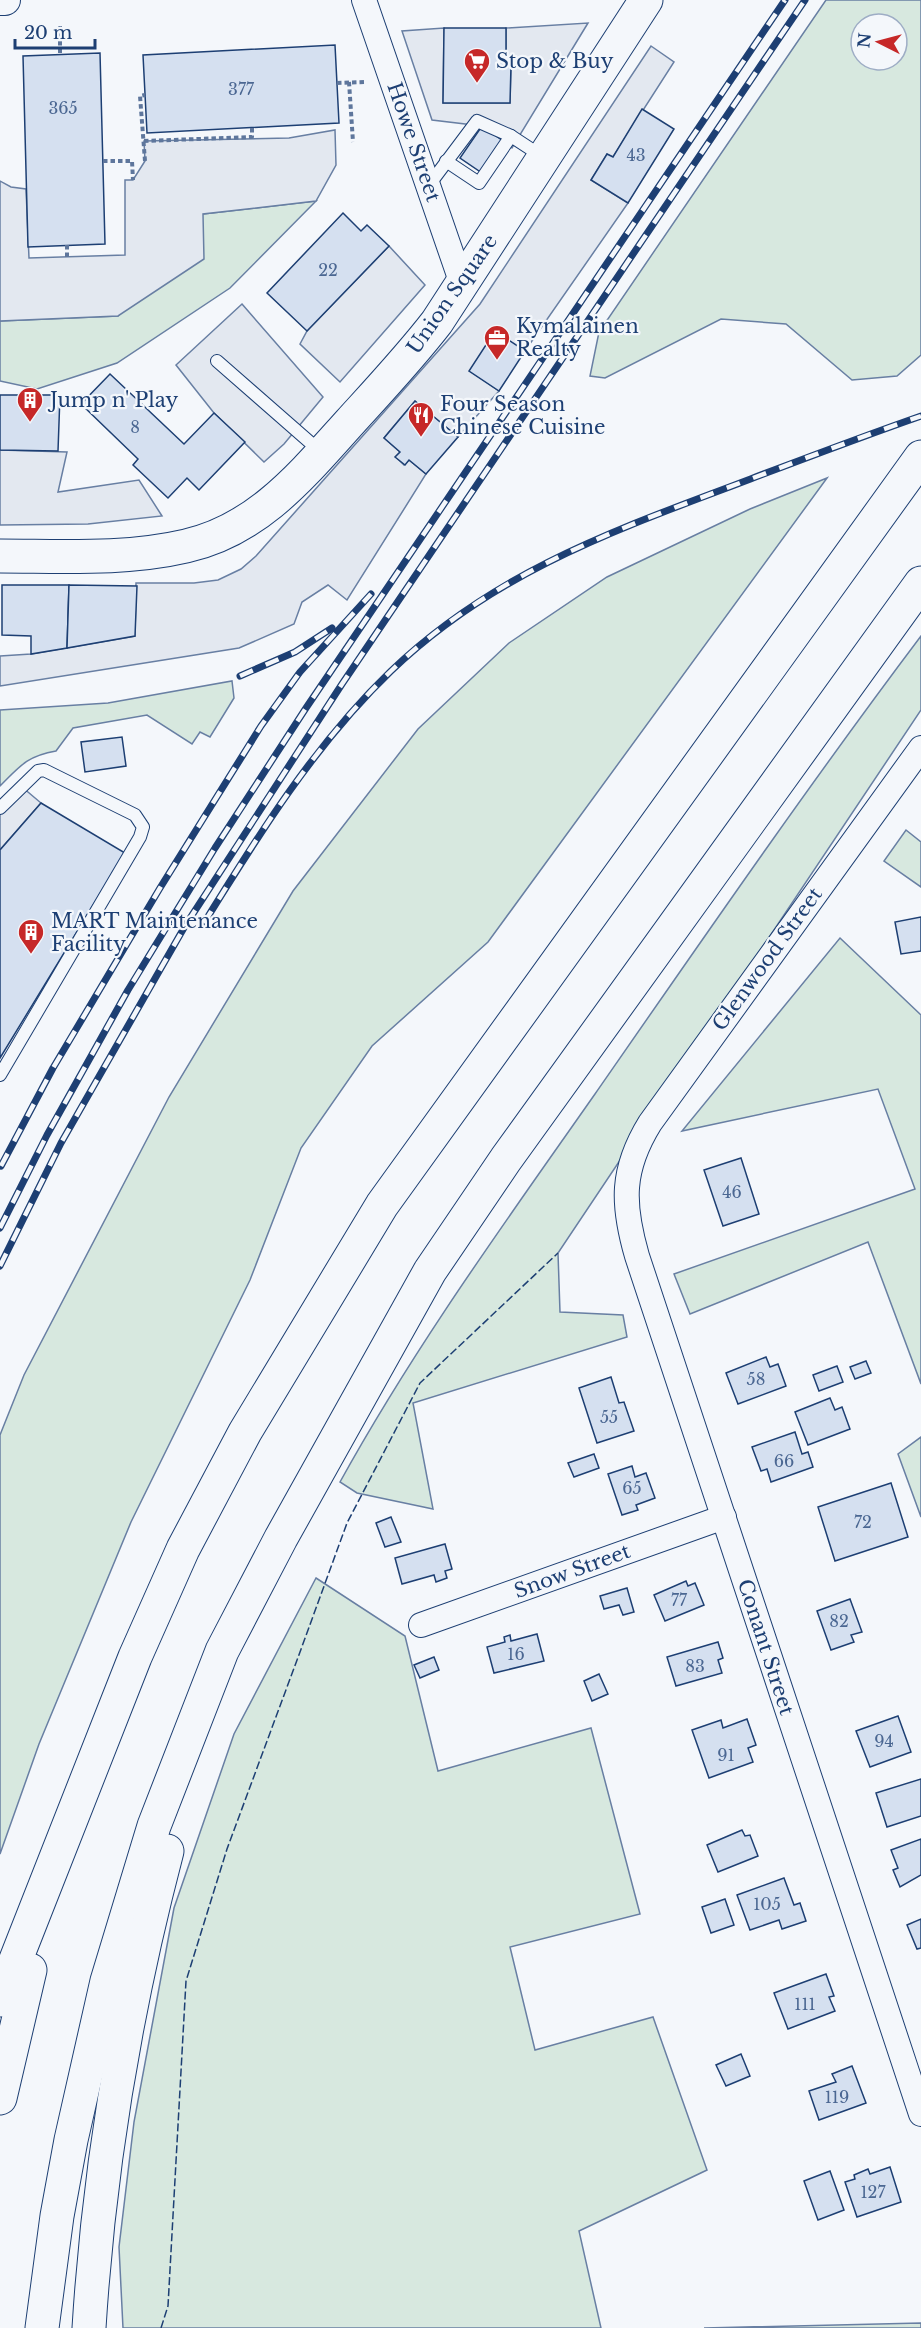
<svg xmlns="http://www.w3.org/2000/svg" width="921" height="2328" viewBox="0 0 921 2328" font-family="'Libre Baskerville',serif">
<rect width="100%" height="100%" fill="#f4f7fb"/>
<g fill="#d7e8df" stroke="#687fa3" stroke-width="1.5" fill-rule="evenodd">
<path d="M 826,0 L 921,0 L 921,355 L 897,376 L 852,380 L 786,324 L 721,319 L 605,378 L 590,376 L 599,332 ZM 861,24 L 897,24 L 897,60 L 861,60 Z"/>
<path d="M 316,201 L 230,288 L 117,363 L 37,389 L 0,381 L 0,321 L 118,316 L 203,214 Z"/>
<path d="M 827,478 L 488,942 L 372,1046 L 301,1148 L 250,1280 L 131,1522 L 39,1744 L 0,1854 L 0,1435 L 24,1375 L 169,1097 L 293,891 L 418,729 L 509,643 L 607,577 L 750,509 Z"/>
<path d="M 921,636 L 921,710 L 558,1253 L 560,1312 L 623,1315 L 627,1337 L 413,1403 L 433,1509 L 357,1493 L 340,1482 C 415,1346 506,1221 595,1094 C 702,940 808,786 921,636 Z"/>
<path d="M 232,681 L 234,698 L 210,737 L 200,732 L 192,744 L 147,715 L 73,728 L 56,751 C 27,756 20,766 0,786 L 0,710 L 108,703 Z"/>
<path d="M 906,830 L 921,842 L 921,887 L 884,861 Z"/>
<path d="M 840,938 L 921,1015 L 921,1384 L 868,1242 L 690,1314 L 674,1274 L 915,1189 L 878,1089 L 682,1131 Z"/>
<path d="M 921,1437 L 921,1517 L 898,1454 Z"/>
<path d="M 316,1578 L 405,1636 L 438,1771 L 591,1728 L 640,1914 L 510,1947 L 535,2050 L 653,2017 L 707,2170 L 579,2231 L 601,2328 L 123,2328 L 119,2247 L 134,2122 L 174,1908 L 234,1734 Z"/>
<path d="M 921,2323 L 921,2328 L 704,2328 Z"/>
</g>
<g fill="#e3e8f0" stroke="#687fa3" stroke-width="1.5">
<path d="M 588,23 L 512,148 L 482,126 L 432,120 L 402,31 L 444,28 L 443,103 L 510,103 L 511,65 L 506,65 L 506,28 Z"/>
<path d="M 651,46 L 674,62 L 613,157 L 607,154 L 591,180 L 628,203 L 525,351 L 495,332 L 470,371 L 499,391 L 458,437 L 415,401 L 384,438 L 400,452 L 396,457 L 404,465 L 409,460 L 426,474 L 347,600 L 328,585 L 302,602 L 294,624 L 239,648 L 0,686 L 0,656 L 31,654 L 135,636 L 136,583 L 194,583 L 218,580 L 241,569 L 256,556 L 480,304 Z"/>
<path d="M 335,130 L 336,165 L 316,201 L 203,214 L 204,259 L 118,316 L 0,321 L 0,181 L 11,187 L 26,189 L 29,258 L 125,255 L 125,180 L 133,180 L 145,161 L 144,141 L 289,138 Z"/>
<path d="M 389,246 L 425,285 L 340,382 L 300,344 L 307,331 Z"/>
<path d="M 242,304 L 323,397 L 284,444 L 264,462 L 214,413 L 176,365 Z"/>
<path d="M 0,450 L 67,452 L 58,492 L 139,480 L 162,516 L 88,524 L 0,525 Z"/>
<path d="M 22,787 L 41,803 L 0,850 L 0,808 Z"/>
</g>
<g fill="#d5e0f0" stroke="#1d3f73" stroke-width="1.5">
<path d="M 444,28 L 506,28 L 506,65 L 511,65 L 510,103 L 443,103 Z"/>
<path d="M 335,45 L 339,123 L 147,133 L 143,55 Z"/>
<path d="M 100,53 L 105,244 L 28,247 L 23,56 Z"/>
<path d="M 642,109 L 674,129 L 628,203 L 591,180 L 607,154 L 613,157 Z"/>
<path d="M 482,126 L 503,141 L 482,173 L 460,158 Z"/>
<path d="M 343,213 L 361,231 L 367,225 L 389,246 L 307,331 L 267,293 Z"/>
<path d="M 495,331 L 525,351 L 499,391 L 469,371 Z"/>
<path d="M 110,374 L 184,444 L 214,413 L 245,442 L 199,490 L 187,478 L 168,498 L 133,465 L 138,459 L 81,404 Z"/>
<path d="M 0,395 L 60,395 L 58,451 L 0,450 Z"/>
<path d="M 415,401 L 458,437 L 426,474 L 409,460 L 405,465 L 395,457 L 400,452 L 384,438 Z"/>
<path d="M 2,585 L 69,585 L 67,648 L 31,654 L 31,636 L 2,635 Z"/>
<path d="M 69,585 L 137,586 L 135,636 L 67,648 Z"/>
<path d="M 122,737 L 126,766 L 85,772 L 81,742 Z"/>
<path d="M 41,803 L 125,853 L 0,1058 L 0,850 Z"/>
<path d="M 921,917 L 921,951 L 901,954 L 895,922 Z"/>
<path d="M 741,1158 L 759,1214 L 723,1226 L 704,1170 Z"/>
<path d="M 766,1357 L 770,1367 L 778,1364 L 786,1386 L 738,1404 L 726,1373 Z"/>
<path d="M 866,1361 L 871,1373 L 855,1379 L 850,1367 Z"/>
<path d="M 837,1366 L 843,1382 L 819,1391 L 813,1375 Z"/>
<path d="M 611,1377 L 619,1403 L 624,1402 L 634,1431 L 597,1443 L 579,1388 Z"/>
<path d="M 830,1398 L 835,1410 L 842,1407 L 850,1429 L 808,1445 L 795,1412 Z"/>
<path d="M 795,1432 L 802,1454 L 808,1452 L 813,1467 L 771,1482 L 767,1469 L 761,1471 L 752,1447 Z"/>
<path d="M 594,1454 L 599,1468 L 574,1477 L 568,1463 Z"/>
<path d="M 632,1466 L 635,1477 L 646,1473 L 655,1498 L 636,1505 L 638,1510 L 622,1515 L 608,1474 Z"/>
<path d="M 891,1483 L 908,1537 L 835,1561 L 818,1507 Z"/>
<path d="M 391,1517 L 401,1542 L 385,1547 L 376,1523 Z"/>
<path d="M 445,1544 L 452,1569 L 445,1571 L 447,1578 L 436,1582 L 434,1575 L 402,1584 L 395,1558 Z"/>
<path d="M 686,1581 L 688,1586 L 695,1583 L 704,1605 L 665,1621 L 654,1595 Z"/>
<path d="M 627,1588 L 634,1612 L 623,1615 L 619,1605 L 604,1609 L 600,1596 Z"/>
<path d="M 850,1599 L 862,1632 L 851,1635 L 854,1642 L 831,1650 L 817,1611 Z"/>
<path d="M 537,1634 L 544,1661 L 494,1673 L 487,1647 L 505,1642 L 504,1637 L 510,1635 L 511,1641 Z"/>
<path d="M 718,1642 L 723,1658 L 718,1660 L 722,1673 L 676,1686 L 667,1657 Z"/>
<path d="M 434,1657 L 439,1670 L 420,1678 L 414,1665 Z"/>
<path d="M 599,1674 L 608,1694 L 592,1701 L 584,1681 Z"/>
<path d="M 898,1716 L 911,1752 L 870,1767 L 856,1731 Z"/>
<path d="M 747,1719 L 756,1745 L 748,1748 L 753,1762 L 709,1778 L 692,1730 L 721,1720 L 723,1728 Z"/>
<path d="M 921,1779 L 921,1816 L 887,1827 L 876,1793 Z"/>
<path d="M 742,1830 L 745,1836 L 750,1835 L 758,1856 L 718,1872 L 707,1845 Z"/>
<path d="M 921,1839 L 921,1875 L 900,1887 L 893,1870 L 898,1868 L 891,1850 Z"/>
<path d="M 784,1878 L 794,1905 L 800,1903 L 806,1921 L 782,1929 L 779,1920 L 750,1930 L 737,1895 Z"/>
<path d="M 725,1899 L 734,1925 L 711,1933 L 702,1907 Z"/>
<path d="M 921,1919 L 921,1948 L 917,1949 L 907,1925 Z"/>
<path d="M 826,1974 L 834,1996 L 829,1997 L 835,2011 L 788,2029 L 774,1993 Z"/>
<path d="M 741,2054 L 750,2076 L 726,2086 L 716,2065 Z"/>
<path d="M 852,2066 L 866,2103 L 819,2120 L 809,2091 L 836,2082 L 832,2074 Z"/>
<path d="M 890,2167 L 901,2202 L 857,2217 L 845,2182 L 855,2179 L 854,2175 L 868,2169 L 870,2174 Z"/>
<path d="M 830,2171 L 844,2210 L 818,2220 L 804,2181 Z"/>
</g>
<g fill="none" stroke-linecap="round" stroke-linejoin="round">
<g stroke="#1d3f73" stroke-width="14">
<g id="service">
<path d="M 446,161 L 479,183 L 511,136"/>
<path d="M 429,185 L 477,121 L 511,136 L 543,157"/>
<path d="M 217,361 L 321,452"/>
<path d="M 0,808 L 38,771 L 44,770 L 135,815 L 143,827 L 140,837 L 0,1075"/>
</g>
</g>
<g stroke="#1d3f73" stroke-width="26">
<g id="minor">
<path d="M 364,0 L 462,284"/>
<path d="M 921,748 L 650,1123 C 621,1170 622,1204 637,1256 L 921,2114"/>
<path d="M 421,1625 L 724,1517"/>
</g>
</g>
<g stroke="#1d3f73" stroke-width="32">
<path id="tertiary" d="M 0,0 L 5,0"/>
</g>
<g stroke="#1d3f73" stroke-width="35">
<path id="secondary" d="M 0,556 C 62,556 126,560 186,546 C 258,530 303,474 350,422 C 380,389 410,357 437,322 L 646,0"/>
</g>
<g stroke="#1d3f73" stroke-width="35">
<g id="motorway">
<path d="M 0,2000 L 135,1657 L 183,1549 L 245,1432 L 382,1205 L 921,457"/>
<path d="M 0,2098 L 30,1970"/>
<path d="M 42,2328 L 57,2216 L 71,2140 L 107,1981 L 154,1826 L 222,1651 L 281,1538 L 430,1271 L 506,1159 L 921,583"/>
<path d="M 89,2328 C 99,2167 126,2007 167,1851"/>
</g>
</g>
<g stroke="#5e769c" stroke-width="4" stroke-dasharray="4.5 3" stroke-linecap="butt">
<path d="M 60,26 L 60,55"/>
<path d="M 349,82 L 353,142"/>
<path d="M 337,83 L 366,82"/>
<path d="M 144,141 L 252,137 L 252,127"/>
<path d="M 103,161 L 132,161 L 133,180"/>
<path d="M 145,161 L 140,96 L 145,95"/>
<path d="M 67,245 L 67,257"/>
</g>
<use href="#service" stroke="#f4f7fb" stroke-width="12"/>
<use href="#minor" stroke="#f4f7fb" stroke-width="24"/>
<use href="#tertiary" stroke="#f4f7fb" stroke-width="30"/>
<use href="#secondary" stroke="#f4f7fb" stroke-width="33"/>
<use href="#motorway" stroke="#f4f7fb" stroke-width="33"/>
<g stroke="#1d3f73" stroke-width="7">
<g id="rail">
<path d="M 240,676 L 295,652 L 332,628"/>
<path d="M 204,923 C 259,834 315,744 391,671 C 488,578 601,535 724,489 C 790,464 855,439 921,416"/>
<path d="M 1,1166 L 53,1068 L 160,888 L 261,726 L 300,672 L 371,594"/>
<path d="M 0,1228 L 47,1135 L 128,990 L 215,848 L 306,708 L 785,0"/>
<path d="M 0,1266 L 61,1143 L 185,926 L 342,684 L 805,0"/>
</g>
</g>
<use href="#rail" stroke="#f4f7fb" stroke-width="4.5" stroke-dasharray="14" stroke-linecap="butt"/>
<path stroke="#1d3f73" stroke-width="1.5" stroke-dasharray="8 3" stroke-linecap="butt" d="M 161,2328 L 168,2306 L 186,1981 L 227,1849 L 300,1652 L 347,1523 L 420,1383 L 558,1253"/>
</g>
<defs>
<g id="supermarket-pin" transform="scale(1.35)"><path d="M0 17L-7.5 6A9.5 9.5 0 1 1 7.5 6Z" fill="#c62828" stroke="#f4f7fb"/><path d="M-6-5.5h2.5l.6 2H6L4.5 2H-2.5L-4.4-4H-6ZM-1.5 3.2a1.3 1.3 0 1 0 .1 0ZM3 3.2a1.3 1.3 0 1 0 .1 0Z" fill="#fff"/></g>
<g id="office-pin" transform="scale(1.35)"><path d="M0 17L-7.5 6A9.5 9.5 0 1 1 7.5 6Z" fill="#c62828" stroke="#f4f7fb"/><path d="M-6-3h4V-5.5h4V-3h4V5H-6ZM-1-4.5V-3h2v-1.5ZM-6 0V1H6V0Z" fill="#fff"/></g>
<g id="building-pin" transform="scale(1.35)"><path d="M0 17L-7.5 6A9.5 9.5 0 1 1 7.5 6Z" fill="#c62828" stroke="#f4f7fb"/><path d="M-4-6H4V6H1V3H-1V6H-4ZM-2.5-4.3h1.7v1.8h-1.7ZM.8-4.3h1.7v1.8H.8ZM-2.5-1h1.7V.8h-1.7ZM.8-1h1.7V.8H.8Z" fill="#fff"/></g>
<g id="restaurant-pin" transform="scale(1.35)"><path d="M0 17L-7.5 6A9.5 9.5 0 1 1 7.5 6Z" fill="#c62828" stroke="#f4f7fb"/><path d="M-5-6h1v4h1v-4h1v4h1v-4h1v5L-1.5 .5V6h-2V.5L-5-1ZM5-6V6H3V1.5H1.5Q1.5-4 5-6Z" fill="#fff"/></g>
</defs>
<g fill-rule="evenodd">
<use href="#supermarket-pin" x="477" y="61"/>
<use href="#office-pin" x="497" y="338"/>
<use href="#building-pin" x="30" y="400"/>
<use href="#restaurant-pin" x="421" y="415"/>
<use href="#building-pin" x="31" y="932"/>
</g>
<g text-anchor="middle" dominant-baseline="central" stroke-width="4.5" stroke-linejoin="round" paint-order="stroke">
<g font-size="16" fill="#4b6792">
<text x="241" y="89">377</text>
<text x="63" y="108">365</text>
<text x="636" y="155">43</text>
<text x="328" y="270">22</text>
<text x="135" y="427">8</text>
<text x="732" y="1192">46</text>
<text x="756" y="1379">58</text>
<text x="609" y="1417">55</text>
<text x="784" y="1461">66</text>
<text x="632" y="1488">65</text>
<text x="863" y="1522">72</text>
<text x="679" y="1600">77</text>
<text x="839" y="1621">82</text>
<text x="516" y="1654">16</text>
<text x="695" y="1666">83</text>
<text x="884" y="1741">94</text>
<text x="726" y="1755">91</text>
<text x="767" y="1904">105</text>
<text x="805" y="2004">111</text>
<text x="837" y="2097">119</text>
<text x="873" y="2192">127</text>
</g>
<g font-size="20" fill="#1d3f73" stroke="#f4f7fb" text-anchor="start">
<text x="496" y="61">Stop &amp; Buy</text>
<text x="516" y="326">Kymalainen<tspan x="516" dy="23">Realty</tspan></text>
<text x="50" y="400">Jump n' Play</text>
<text x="440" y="404">Four Season<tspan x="440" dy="23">Chinese Cuisine</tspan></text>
<text x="51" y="921">MART Maintenance<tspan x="51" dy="23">Facility</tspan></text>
</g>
<g font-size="20" fill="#1d3f73" stroke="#f4f7fb">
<text transform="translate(414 142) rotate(71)">Howe Street</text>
<text transform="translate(452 294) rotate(-55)">Union Square</text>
<text transform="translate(767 959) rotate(-54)">Glenwood Street</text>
<text transform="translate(572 1571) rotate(-20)">Snow Street</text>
<text transform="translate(766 1647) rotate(72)">Conant Street</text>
</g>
</g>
<g transform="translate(879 42) rotate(276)"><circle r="28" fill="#f4f7fb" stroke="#9eadc5" stroke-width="1.5"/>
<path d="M0-4.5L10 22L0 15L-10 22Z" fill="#c62828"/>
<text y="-9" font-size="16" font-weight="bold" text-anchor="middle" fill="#1d3f73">N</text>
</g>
<path d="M15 39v9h80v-9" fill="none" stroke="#1d3f73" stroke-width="3"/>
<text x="24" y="39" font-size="18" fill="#1d3f73" stroke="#f4f7fb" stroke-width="4.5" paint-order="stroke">20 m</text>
</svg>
